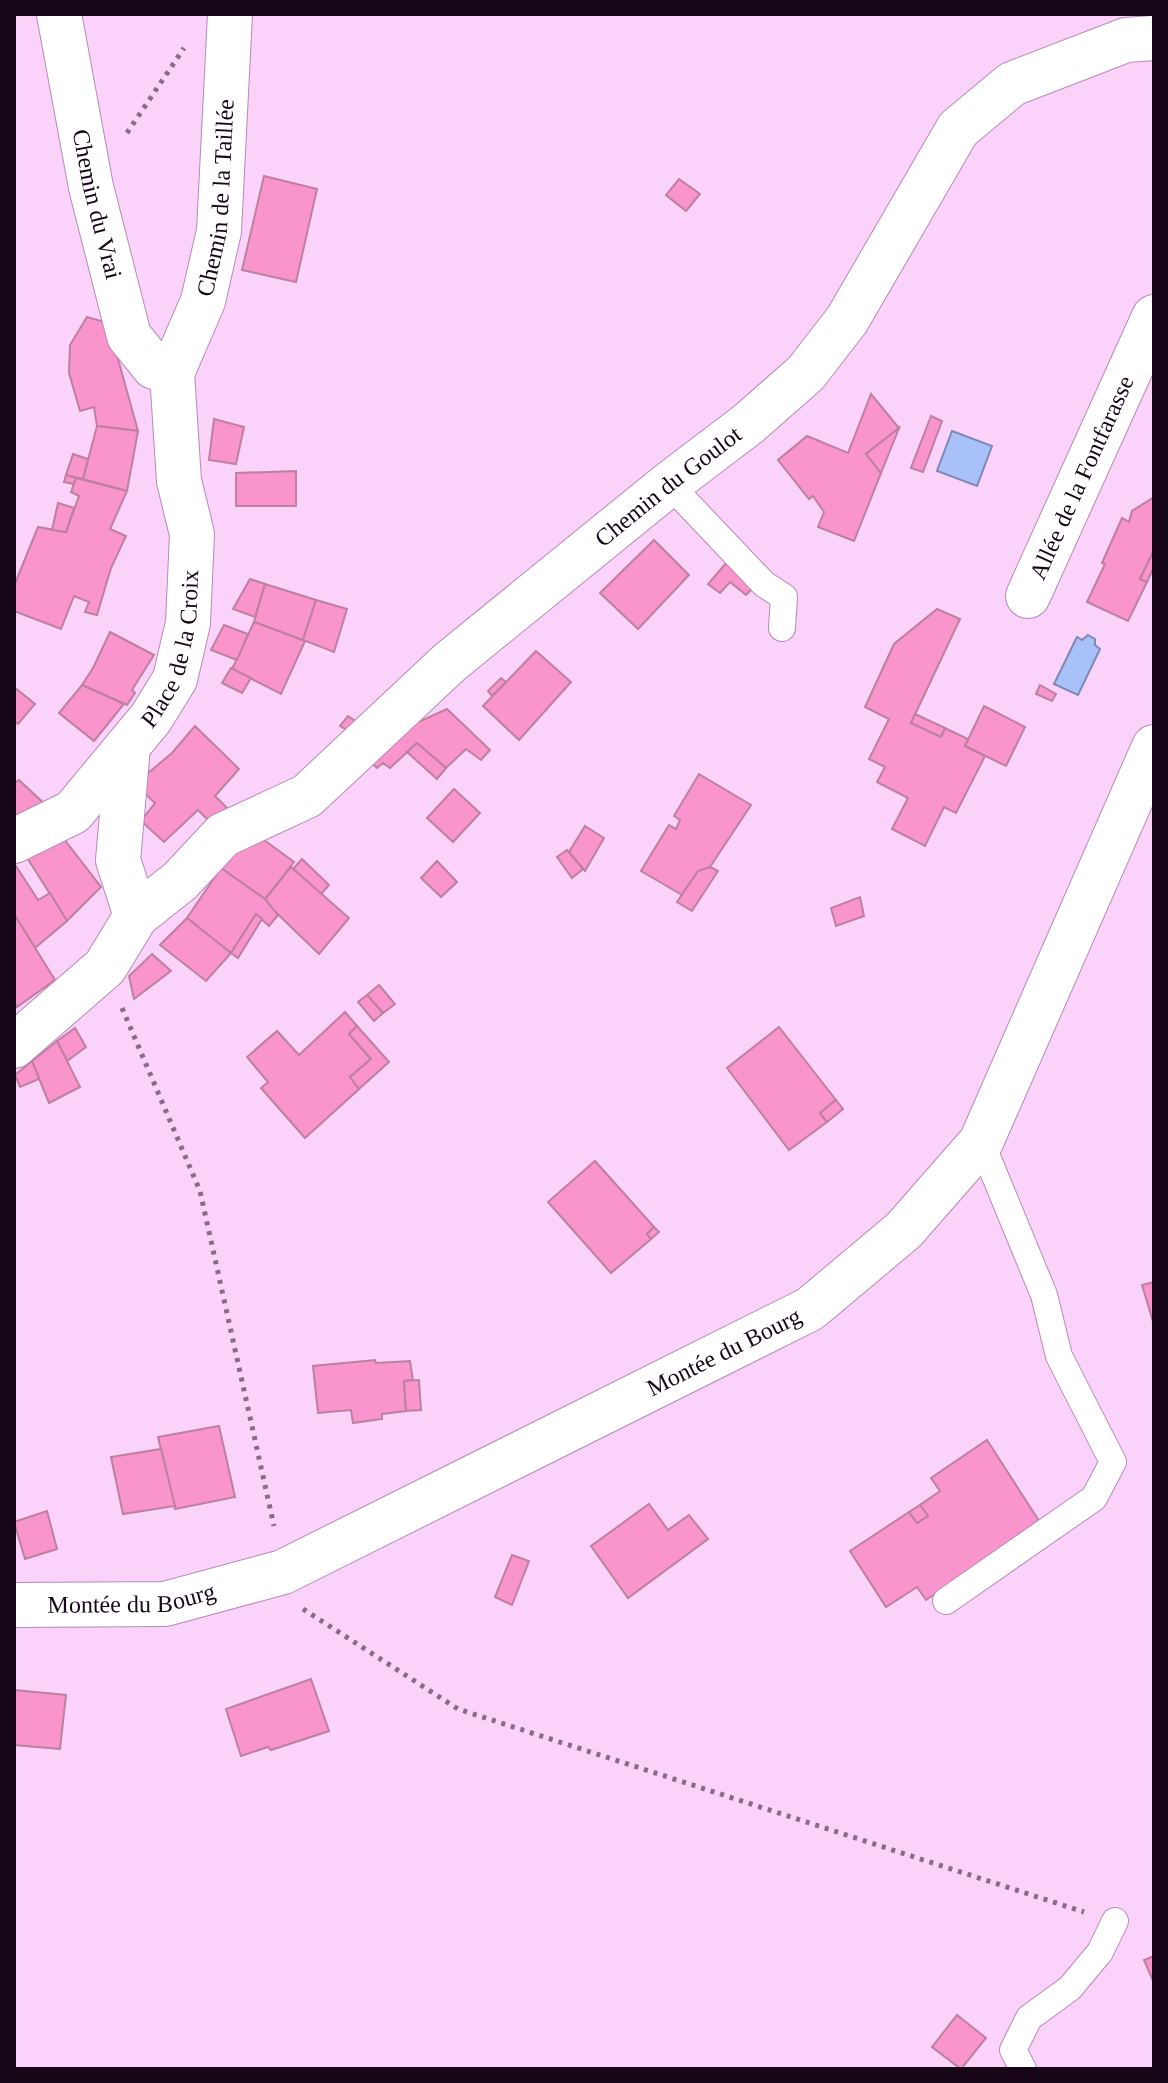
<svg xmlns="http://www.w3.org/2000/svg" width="1168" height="2083" viewBox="0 0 1168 2083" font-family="Georgia,serif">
<rect width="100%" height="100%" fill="#fbd2fa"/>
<g fill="#a9c1f9" stroke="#7d89b5" stroke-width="2">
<path d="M 952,431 L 992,446 L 977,486 L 937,471 Z"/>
<path d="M 1088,635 L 1095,639 L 1095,645 L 1100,649 L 1078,695 L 1054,684 L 1077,637 L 1082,640 Z"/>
</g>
<g fill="#fa94cc" stroke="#bd80a0" stroke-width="2">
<path d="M 264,176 L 317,189 L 296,282 L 242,270 Z"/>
<path d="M 679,179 L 700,194 L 686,211 L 666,195 Z"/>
<path d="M 87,317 L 108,323 L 138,431 L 97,426 L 94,407 L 80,411 L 69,373 L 70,345 Z"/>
<path d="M 871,394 L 899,428 L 866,454 L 881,473 L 854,541 L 818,527 L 824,512 L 813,496 L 809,499 L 778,460 L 807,436 L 848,453 Z"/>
<path d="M 931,416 L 942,421 L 923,472 L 911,468 Z"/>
<path d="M 214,419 L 244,427 L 236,464 L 209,460 Z"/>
<path d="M 97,426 L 138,431 L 127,491 L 83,479 Z"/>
<path d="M 899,428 L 881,473 L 866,454 Z"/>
<path d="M 73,454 L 88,459 L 83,479 L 66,475 Z"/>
<path d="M 296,471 L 296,506 L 236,506 L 236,473 Z"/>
<path d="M 66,475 L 76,478 L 74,484 L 64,482 Z"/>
<path d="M 76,478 L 127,491 L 110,529 L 126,536 L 111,568 L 97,615 L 85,612 L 89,602 L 74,596 L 61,629 L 14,611 L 14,586 L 38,527 L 66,532 L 79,496 L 71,492 Z"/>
<path d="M 1154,497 L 1154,550 L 1140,579 L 1147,582 L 1128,621 L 1087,602 L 1105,564 L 1102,563 L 1122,518 L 1129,522 L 1132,511 Z"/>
<path d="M 58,503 L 74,508 L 66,532 L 52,530 Z"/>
<path d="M 654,540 L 689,575 L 638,629 L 600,593 Z"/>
<path d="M 1154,550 L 1154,567 L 1147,582 L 1140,579 Z"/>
<path d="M 727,562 L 753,588 L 746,595 L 730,582 L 720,593 L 708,584 Z"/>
<path d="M 250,579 L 265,584 L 255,617 L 233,609 Z"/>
<path d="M 265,584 L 316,600 L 303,640 L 254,622 Z"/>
<path d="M 316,600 L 347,609 L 334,652 L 303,640 Z"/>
<path d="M 937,609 L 960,619 L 911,723 L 941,737 L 945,728 L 968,739 L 965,746 L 985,756 L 956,813 L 944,807 L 925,846 L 892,829 L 908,798 L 877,782 L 885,767 L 869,759 L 889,719 L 865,707 L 894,644 Z"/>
<path d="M 254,622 L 305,641 L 281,694 L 232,669 Z"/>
<path d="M 224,625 L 248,634 L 237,660 L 211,650 Z"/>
<path d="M 110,632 L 154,655 L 132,690 L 135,693 L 127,705 L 82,685 L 93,668 Z"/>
<path d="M 536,651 L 571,682 L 519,740 L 483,706 Z"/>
<path d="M 231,668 L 251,678 L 242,693 L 222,683 Z"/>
<path d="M 501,678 L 506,682 L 492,696 L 488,691 Z"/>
<path d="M 82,685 L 124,704 L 94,741 L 59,713 Z"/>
<path d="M 1040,685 L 1056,694 L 1052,701 L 1036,694 Z"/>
<path d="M 14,687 L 35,704 L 18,724 L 14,721 Z"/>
<path d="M 984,706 L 1025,727 L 1006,766 L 965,746 Z"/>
<path d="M 447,709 L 490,750 L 481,760 L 466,749 L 446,768 L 417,743 L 390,768 L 383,763 L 377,768 L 367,759 L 405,728 Z"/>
<path d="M 915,714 L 945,728 L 941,737 L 911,723 Z"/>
<path d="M 348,716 L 360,724 L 352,733 L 340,726 Z"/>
<path d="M 195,726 L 239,769 L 215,796 L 229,810 L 208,820 L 198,810 L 164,842 L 141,821 L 155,803 L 135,784 L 172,753 Z"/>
<path d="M 417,743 L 446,768 L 437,779 L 407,752 Z"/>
<path d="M 699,774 L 751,805 L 710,867 L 698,871 L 682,895 L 641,871 L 669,825 L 676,829 L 680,820 L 674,816 Z"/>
<path d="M 19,780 L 50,809 L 14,825 L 14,783 Z"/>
<path d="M 454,789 L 480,813 L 453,842 L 427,818 Z"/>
<path d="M 585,826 L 604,838 L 585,871 L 569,852 Z"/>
<path d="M 260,837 L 294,862 L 265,899 L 221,868 L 235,847 Z"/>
<path d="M 64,839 L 101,887 L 67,921 L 26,856 Z"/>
<path d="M 567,850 L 583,869 L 572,878 L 557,857 Z"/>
<path d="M 302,859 L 329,885 L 321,894 L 293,869 Z"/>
<path d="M 437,861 L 457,882 L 441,897 L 421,878 Z"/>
<path d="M 14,863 L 38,900 L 50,893 L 67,921 L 35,948 L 14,914 Z"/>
<path d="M 291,867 L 349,918 L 319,954 L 264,901 Z"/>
<path d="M 710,867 L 718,871 L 692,911 L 677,902 L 698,871 Z"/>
<path d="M 221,868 L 265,899 L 278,915 L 269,926 L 256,914 L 231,953 L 187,918 Z"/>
<path d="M 860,897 L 864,916 L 836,926 L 831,908 Z"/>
<path d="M 14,914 L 55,980 L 17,1007 L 14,1001 Z"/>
<path d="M 256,914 L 262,919 L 238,958 L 231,953 Z"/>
<path d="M 187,918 L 231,953 L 206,981 L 160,945 Z"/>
<path d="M 152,954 L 171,971 L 134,999 L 129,976 Z"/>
<path d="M 379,985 L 395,1004 L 383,1013 L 367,995 Z"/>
<path d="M 367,995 L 383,1013 L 374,1021 L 358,1002 Z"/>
<path d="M 345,1012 L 357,1026 L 349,1034 L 371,1059 L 350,1077 L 359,1089 L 305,1138 L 261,1088 L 268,1082 L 247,1057 L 277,1031 L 299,1055 Z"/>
<path d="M 357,1026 L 389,1062 L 359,1089 L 350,1077 L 371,1059 L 349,1034 Z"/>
<path d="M 779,1027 L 836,1100 L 820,1113 L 827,1122 L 789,1150 L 727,1068 Z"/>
<path d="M 75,1028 L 86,1047 L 67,1061 L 57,1041 Z"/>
<path d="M 57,1041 L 80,1087 L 49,1103 L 32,1061 Z"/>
<path d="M 32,1061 L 39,1079 L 20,1087 L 15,1075 Z"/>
<path d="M 836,1100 L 843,1109 L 827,1122 L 820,1113 Z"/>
<path d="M 595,1161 L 654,1227 L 647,1234 L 651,1239 L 611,1273 L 548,1202 Z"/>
<path d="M 654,1227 L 659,1232 L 651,1239 L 647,1234 Z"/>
<path d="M 1154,1282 L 1154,1325 L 1142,1285 Z"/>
<path d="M 375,1360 L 376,1363 L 410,1361 L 413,1380 L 404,1381 L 406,1411 L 382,1414 L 382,1419 L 353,1423 L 351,1410 L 318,1413 L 313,1366 Z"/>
<path d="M 419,1380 L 421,1410 L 406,1411 L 404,1381 Z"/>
<path d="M 219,1426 L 235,1497 L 175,1509 L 158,1437 Z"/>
<path d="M 987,1440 L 1041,1524 L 926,1600 L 917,1587 L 886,1607 L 850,1551 L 909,1512 L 917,1523 L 928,1516 L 920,1505 L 940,1491 L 931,1478 Z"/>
<path d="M 161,1449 L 175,1506 L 123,1514 L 111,1457 Z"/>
<path d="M 649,1504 L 668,1530 L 689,1515 L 708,1539 L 628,1598 L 591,1546 Z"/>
<path d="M 920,1505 L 928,1516 L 917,1523 L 909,1512 Z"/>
<path d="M 47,1511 L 57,1549 L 25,1559 L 14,1522 Z"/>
<path d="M 512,1555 L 529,1561 L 512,1605 L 495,1597 Z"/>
<path d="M 311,1679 L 329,1731 L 271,1750 L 268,1747 L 241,1756 L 226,1709 Z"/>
<path d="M 14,1690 L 66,1695 L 60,1749 L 14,1745 Z"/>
<path d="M 1154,1956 L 1154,1983 L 1144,1960 Z"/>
<path d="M 957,2015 L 986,2038 L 961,2069 L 932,2047 Z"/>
</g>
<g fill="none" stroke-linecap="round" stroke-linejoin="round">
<g stroke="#b989b9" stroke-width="28">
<g id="service">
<path d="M 669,484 L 764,584 L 784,597 L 782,628"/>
<path d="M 946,1601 L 1094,1498 L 1113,1462 L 1059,1356 L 1044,1295 L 981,1142"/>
<path d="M 1023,2069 L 1013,2050 L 1029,2018 L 1070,1988 L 1100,1952 L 1115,1921"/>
</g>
</g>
<g stroke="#b989b9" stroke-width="46">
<g id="minor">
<path id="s1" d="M 59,14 L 91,187 L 129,336 L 154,367 L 172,373"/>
<path id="s2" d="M 1028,596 L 1154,317"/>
<path d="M 128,747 L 118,860 L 136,916"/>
<path id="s3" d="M 14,841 L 73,812 L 151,718 L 175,679 L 188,623 L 192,534 L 179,481 L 172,373 L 203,301 L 219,231 L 230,14"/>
<path id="s4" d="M 14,1046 L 105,967 L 136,916 L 180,881 L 223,835 L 307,796 L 450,662 L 669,484 L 748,424 L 806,373 L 847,320 L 958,129 L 1012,84 L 1126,40 L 1154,38"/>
<path id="s5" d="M 14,1605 L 165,1604 L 283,1572 L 810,1309 L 904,1230 L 981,1142 L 1154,747"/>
</g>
</g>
<g stroke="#876b87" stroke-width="5" stroke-dasharray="4 6" stroke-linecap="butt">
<path d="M 127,133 L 184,48"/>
<path d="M 122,1008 L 200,1191 L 274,1526"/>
<path d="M 303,1609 L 458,1709 L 1084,1912"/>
</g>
<use href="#service" stroke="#fff" stroke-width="26"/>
<use href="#minor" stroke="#fff" stroke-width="44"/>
</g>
<g text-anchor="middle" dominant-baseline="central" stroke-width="6" stroke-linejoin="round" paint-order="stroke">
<g font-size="24" fill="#160617" stroke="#fbd2fa">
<text stroke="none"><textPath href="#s3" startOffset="726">Chemin de la Taillée</textPath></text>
<text stroke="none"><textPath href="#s1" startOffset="194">Chemin du Vrai</textPath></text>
<text stroke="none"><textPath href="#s2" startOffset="130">Allée de la Fontfarasse</textPath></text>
<text stroke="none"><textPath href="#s4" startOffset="868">Chemin du Goulot</textPath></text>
<text stroke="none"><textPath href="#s3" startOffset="262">Place de la Croix</textPath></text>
<text stroke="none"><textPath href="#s5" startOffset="766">Montée du Bourg</textPath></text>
<text stroke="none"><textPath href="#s5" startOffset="118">Montée du Bourg</textPath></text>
</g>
</g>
<rect width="1168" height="2083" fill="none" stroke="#160617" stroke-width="32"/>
</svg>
